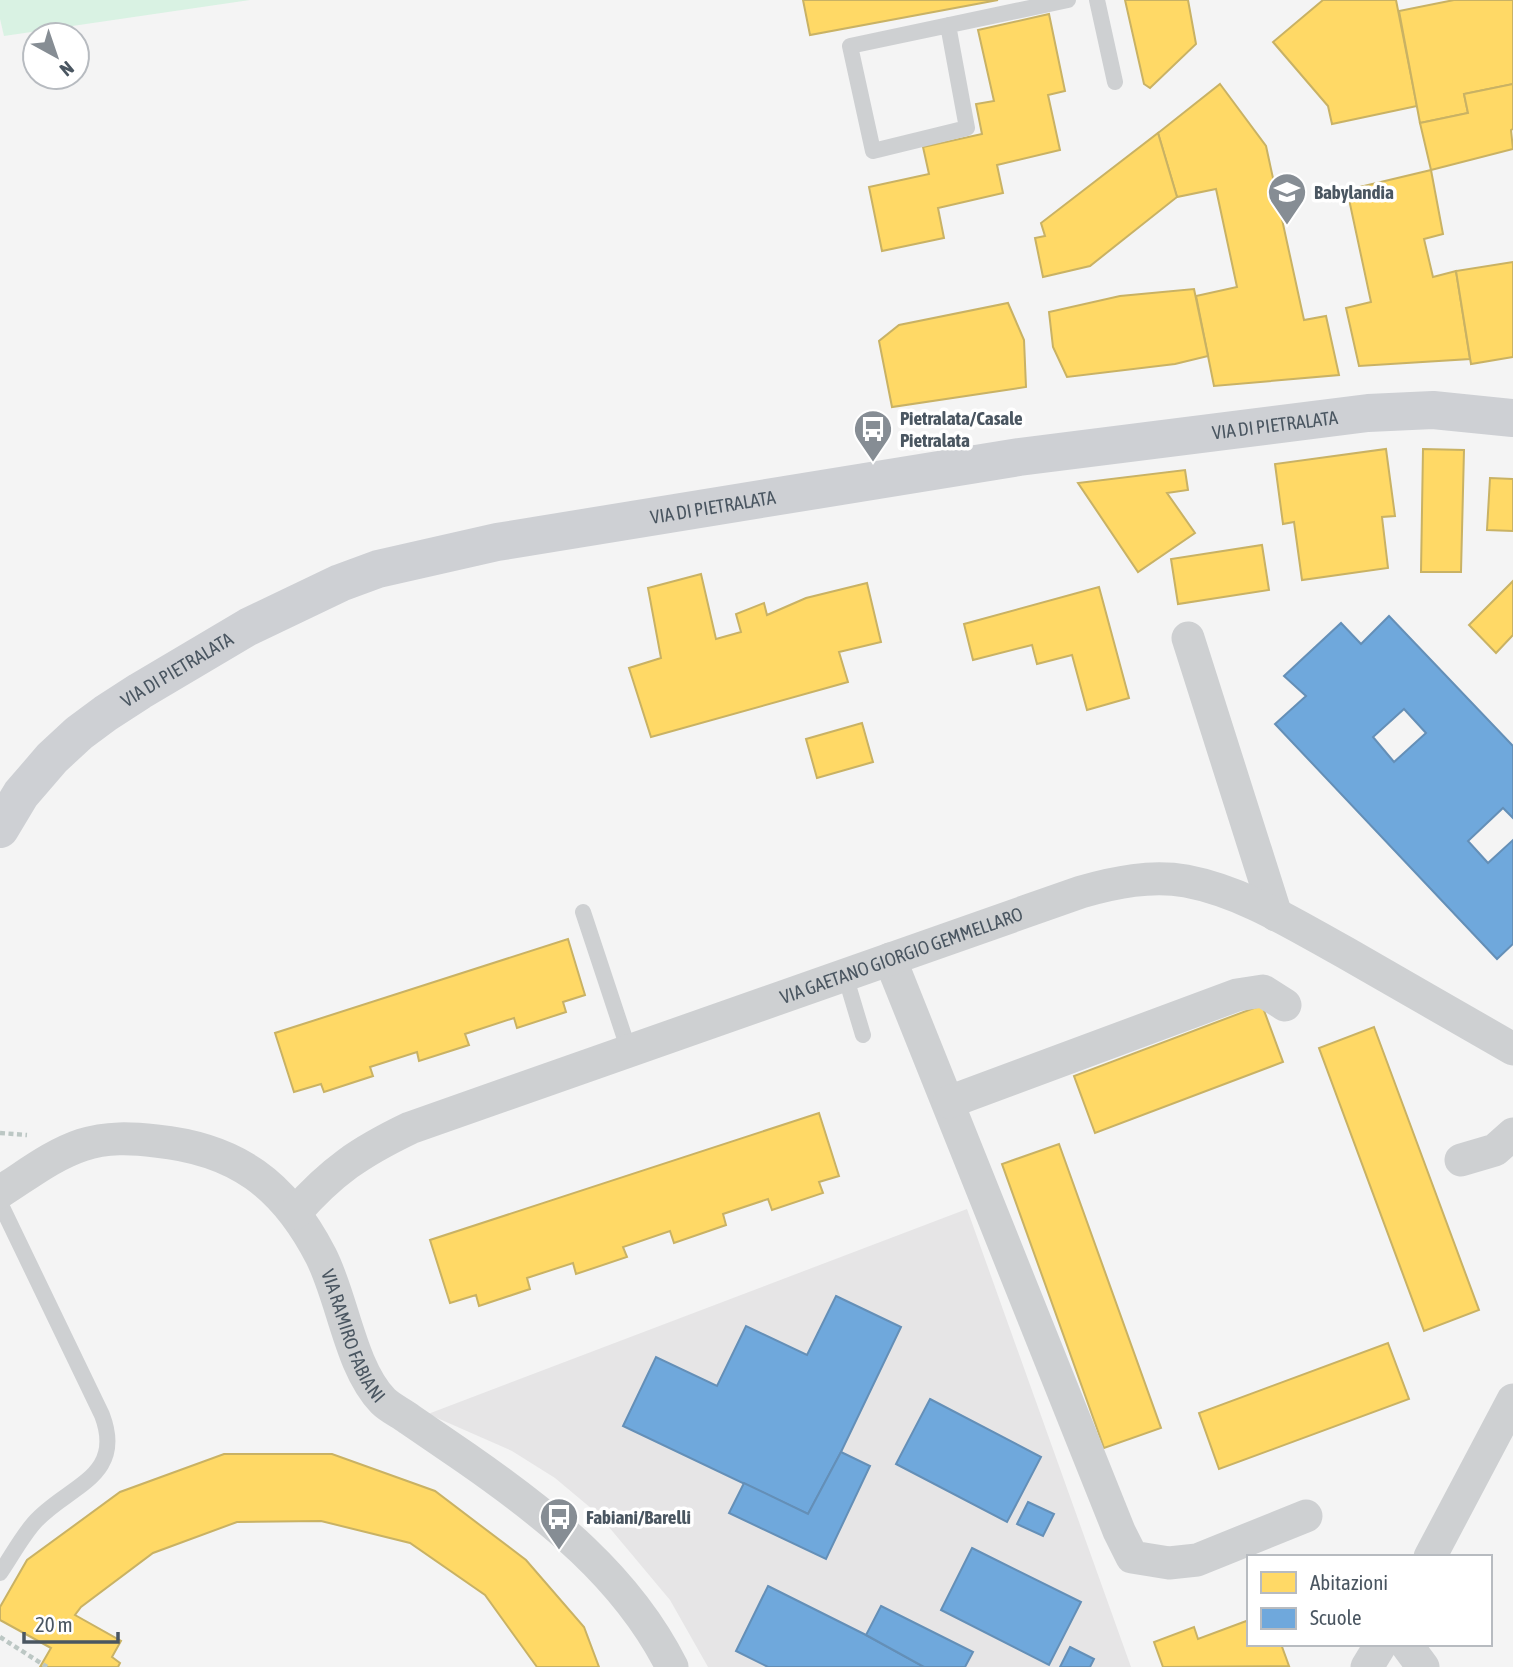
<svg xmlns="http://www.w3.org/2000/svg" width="1513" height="1667" viewBox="0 0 1513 1667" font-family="'Asap Condensed',sans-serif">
<rect width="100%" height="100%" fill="#f4f4f4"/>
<path fill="#e6e5e6" d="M 967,1209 L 1131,1667 L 708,1667 L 670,1600 L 598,1514 L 555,1478 L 512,1451 L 428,1414 Z"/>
<path fill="#d9f2e3" d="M 0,0 L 250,0 L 4,36 L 0,19 Z"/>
<g fill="#ffd966" stroke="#c9b264" stroke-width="2">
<path d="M 803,0 L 998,0 L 810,35 Z"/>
<path d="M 1125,0 L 1188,0 L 1196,44 L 1150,88 L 1144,84 Z"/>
<path d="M 1323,0 L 1396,0 L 1417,106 L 1332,124 L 1328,106 L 1273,42 Z"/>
<path d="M 1454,0 L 1513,0 L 1513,84 L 1464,94 L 1468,113 L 1420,123 L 1399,11 Z"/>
<path d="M 1049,14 L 1065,91 L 1048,95 L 1060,150 L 997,165 L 1003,193 L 938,208 L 944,238 L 882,251 L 869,187 L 929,174 L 923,147 L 982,134 L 976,104 L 994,101 L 978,30 Z"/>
<path d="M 1220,84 L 1266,146 L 1304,320 L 1326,316 L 1339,375 L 1214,386 L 1196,296 L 1237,287 L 1216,189 L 1177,197 L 1158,133 Z"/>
<path d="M 1513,84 L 1513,129 L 1511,130 L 1513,149 L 1431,170 L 1420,123 L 1468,113 L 1464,94 Z"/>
<path d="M 1158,133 L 1177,197 L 1090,266 L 1043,277 L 1035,238 L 1045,236 L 1041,223 Z"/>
<path d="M 1431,170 L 1443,234 L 1424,239 L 1433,277 L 1456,271 L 1470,359 L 1359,366 L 1346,308 L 1371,302 L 1347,190 Z"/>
<path d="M 1513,262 L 1513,357 L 1471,364 L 1456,271 Z"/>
<path d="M 1194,289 L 1208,356 L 1175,364 L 1067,377 L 1053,347 L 1049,312 L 1120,296 Z"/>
<path d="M 1008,303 L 1024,340 L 1026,387 L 892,407 L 879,341 L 899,325 Z"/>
<path d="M 1386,449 L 1395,516 L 1382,517 L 1388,568 L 1302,580 L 1294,522 L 1283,524 L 1275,464 Z"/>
<path d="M 1423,449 L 1464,450 L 1461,572 L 1421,572 Z"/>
<path d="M 1185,470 L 1188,490 L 1167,493 L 1195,533 L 1138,572 L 1078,483 Z"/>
<path d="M 1490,478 L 1513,479 L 1513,531 L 1487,530 Z"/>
<path d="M 1262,545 L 1269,590 L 1178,604 L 1171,559 Z"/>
<path d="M 701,574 L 716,639 L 741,632 L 736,614 L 764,603 L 767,615 L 806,598 L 867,583 L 881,642 L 839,652 L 848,682 L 651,737 L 629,668 L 661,658 L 648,588 Z"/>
<path d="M 1513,581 L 1513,635 L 1496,653 L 1469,625 Z"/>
<path d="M 1099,587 L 1129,698 L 1087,710 L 1072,655 L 1037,664 L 1032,645 L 973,660 L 964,624 Z"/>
<path d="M 862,723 L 873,762 L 817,778 L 806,739 Z"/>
<path d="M 568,939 L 585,995 L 563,1002 L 566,1012 L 517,1028 L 514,1018 L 465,1034 L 469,1045 L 419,1061 L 417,1052 L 370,1067 L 373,1076 L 324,1092 L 321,1084 L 294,1092 L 275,1033 Z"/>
<path d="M 1262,1005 L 1283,1062 L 1095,1133 L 1074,1076 Z"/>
<path d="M 1374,1027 L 1479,1310 L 1424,1331 L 1319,1048 Z"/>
<path d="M 819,1113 L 839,1176 L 819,1182 L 823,1193 L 772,1210 L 768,1199 L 723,1214 L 726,1225 L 674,1243 L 670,1231 L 623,1247 L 627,1257 L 576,1274 L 573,1263 L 527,1278 L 530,1289 L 479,1306 L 476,1295 L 450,1303 L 430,1240 Z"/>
<path d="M 1059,1144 L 1161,1428 L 1104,1448 L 1002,1164 Z"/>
<path d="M 1388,1343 L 1409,1399 L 1219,1469 L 1199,1413 Z"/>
<path d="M 224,1454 L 332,1454 L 435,1491 L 526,1560 L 584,1627 L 599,1667 L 537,1667 L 485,1595 L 410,1543 L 321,1521 L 237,1522 L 153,1553 L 81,1607 L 75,1615 L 121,1641 L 112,1657 L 120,1663 L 118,1667 L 40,1667 L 51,1648 L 0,1620 L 0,1607 L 27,1560 L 120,1492 Z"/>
<path d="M 1249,1620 L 1249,1644 L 1281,1644 L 1289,1666 L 1163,1667 L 1154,1642 L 1194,1627 L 1198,1639 Z"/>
</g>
<g fill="#6fa8dc" stroke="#648fb7" stroke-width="2" fill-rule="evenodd">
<path d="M 1389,616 L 1513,746 L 1513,818 L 1503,808 L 1468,841 L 1488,863 L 1513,840 L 1513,944 L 1497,959 L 1275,724 L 1306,696 L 1284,676 L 1341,623 L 1361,644 ZM 1404,709 L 1426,733 L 1394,762 L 1373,737 Z"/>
<path d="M 836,1296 L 901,1327 L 841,1452 L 808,1514 L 623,1426 L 656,1357 L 717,1386 L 746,1326 L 807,1355 Z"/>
<path d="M 930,1399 L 1041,1457 L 1007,1522 L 896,1464 Z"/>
<path d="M 841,1452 L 870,1466 L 826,1559 L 729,1513 L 744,1483 L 808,1514 Z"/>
<path d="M 1028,1502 L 1054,1514 L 1043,1536 L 1017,1524 Z"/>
<path d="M 972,1548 L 1081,1602 L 1049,1665 L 941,1610 Z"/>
<path d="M 768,1586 L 866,1635 L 924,1667 L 768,1667 L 736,1651 Z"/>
<path d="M 881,1606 L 973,1652 L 965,1667 L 924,1667 L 866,1635 Z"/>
<path d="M 1070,1647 L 1094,1659 L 1090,1667 L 1060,1667 Z"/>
</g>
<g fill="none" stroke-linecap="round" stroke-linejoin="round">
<g stroke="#bcc7c4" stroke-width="4.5" stroke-dasharray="5 3.5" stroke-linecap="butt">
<path d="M 0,1133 L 27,1135"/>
<path d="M 0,1637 L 47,1667"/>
</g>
<g stroke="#ced0d2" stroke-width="16">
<path d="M 1097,0 L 1115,82"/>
<path d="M 948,25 L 967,128 L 873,151 L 850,46 L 1068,0"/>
<path d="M 583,912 L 629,1051"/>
<path d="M 845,975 L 863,1035"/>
<path d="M 0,1203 L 102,1415 C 126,1478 66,1486 34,1523 C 21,1538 11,1557 0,1573"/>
</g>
<g stroke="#ced0d2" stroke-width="33">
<path d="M 1188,638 L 1276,915"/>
<path d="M 890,959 L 1119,1531 L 1132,1557 L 1169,1563 L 1197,1560 L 1306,1516"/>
<path d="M 949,1102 L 1237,995 L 1263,991 L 1285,1005"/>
<path d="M 1461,1160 L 1495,1150 L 1513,1134"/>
<path id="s1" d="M 0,1192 C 27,1175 52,1155 82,1145 C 107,1137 131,1138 156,1141 C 236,1149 284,1184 321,1256 C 343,1299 350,1367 383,1401 C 390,1408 401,1413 409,1419 C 428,1432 447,1445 466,1458 C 548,1515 627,1577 672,1667"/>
<path id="s2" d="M 295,1213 C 332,1171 360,1152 410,1128 L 1081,892 C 1116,882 1151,875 1186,881 C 1244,892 1295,925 1346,953 C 1402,985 1457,1017 1513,1049"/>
<path d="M 1430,1557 L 1513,1400"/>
<path d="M 1406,1644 L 1423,1667"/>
<path d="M 1367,1667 L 1381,1644"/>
</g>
<path stroke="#ced0d4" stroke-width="38" id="s3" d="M 0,829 L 21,794 L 52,758 L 79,733 L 106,713 L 140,691 L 248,627 L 340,583 L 378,569 L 497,542 L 1019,457 L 1368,413 L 1433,410 L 1513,418"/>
</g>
<defs>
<g id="school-pin" transform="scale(2.0125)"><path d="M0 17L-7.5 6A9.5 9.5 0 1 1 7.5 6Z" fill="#868d94" stroke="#fff"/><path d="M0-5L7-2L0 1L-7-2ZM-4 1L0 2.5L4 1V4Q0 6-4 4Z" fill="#fff"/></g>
<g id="bus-pin" transform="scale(2.0125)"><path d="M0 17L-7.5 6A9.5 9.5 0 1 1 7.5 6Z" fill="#868d94" stroke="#fff"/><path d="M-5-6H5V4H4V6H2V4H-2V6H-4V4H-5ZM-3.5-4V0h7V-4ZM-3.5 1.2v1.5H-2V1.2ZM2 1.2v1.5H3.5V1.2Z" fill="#fff"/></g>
</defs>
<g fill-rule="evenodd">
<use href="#school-pin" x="1287" y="192"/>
<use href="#bus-pin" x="873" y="429"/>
<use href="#bus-pin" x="559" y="1517"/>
</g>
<g text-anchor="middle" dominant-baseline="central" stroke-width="7" stroke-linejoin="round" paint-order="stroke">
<g font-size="19" font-weight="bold" fill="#4a5661" stroke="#fff" text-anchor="start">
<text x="1314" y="192">Babylandia</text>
<text x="900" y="418">Pietralata/Casale<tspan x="900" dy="22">Pietralata</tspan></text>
<text x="586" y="1517">Fabiani/Barelli</text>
</g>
<g font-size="19" fill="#4a5661" stroke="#fff">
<text stroke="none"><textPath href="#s3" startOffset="1376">VIA DI PIETRALATA</textPath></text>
<text stroke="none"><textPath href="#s3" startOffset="808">VIA DI PIETRALATA</textPath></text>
<text stroke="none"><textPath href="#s3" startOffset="242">VIA DI PIETRALATA</textPath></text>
<text stroke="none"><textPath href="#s2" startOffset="665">VIA GAETANO GIORGIO GEMMELLARO</textPath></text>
<text stroke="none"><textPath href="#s1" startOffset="467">VIA RAMIRO FABIANI</textPath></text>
</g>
</g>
<rect x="1247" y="1555" width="245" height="91" fill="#ffffff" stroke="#b7bbc0" stroke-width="2"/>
<rect x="1261" y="1572" width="35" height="21" fill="#ffd966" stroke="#b7bbc0" stroke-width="2"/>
<text x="1310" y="1590" font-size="21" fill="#4a5661">Abitazioni</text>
<rect x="1261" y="1608" width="35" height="21" fill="#6fa8dc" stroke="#b7bbc0" stroke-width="2"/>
<text x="1310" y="1625" font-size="21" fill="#4a5661">Scuole</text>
<g transform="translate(56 56) rotate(140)"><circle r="33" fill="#ffffff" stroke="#b7bbc0" stroke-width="2"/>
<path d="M0-5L12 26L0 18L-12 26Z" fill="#868d94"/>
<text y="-10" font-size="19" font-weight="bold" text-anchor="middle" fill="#4a5661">N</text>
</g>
<path d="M24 1632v10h94v-10" fill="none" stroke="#4a5661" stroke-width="3.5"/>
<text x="35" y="1632" font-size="21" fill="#4a5661" stroke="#ffffff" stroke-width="5" paint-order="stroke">20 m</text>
</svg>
